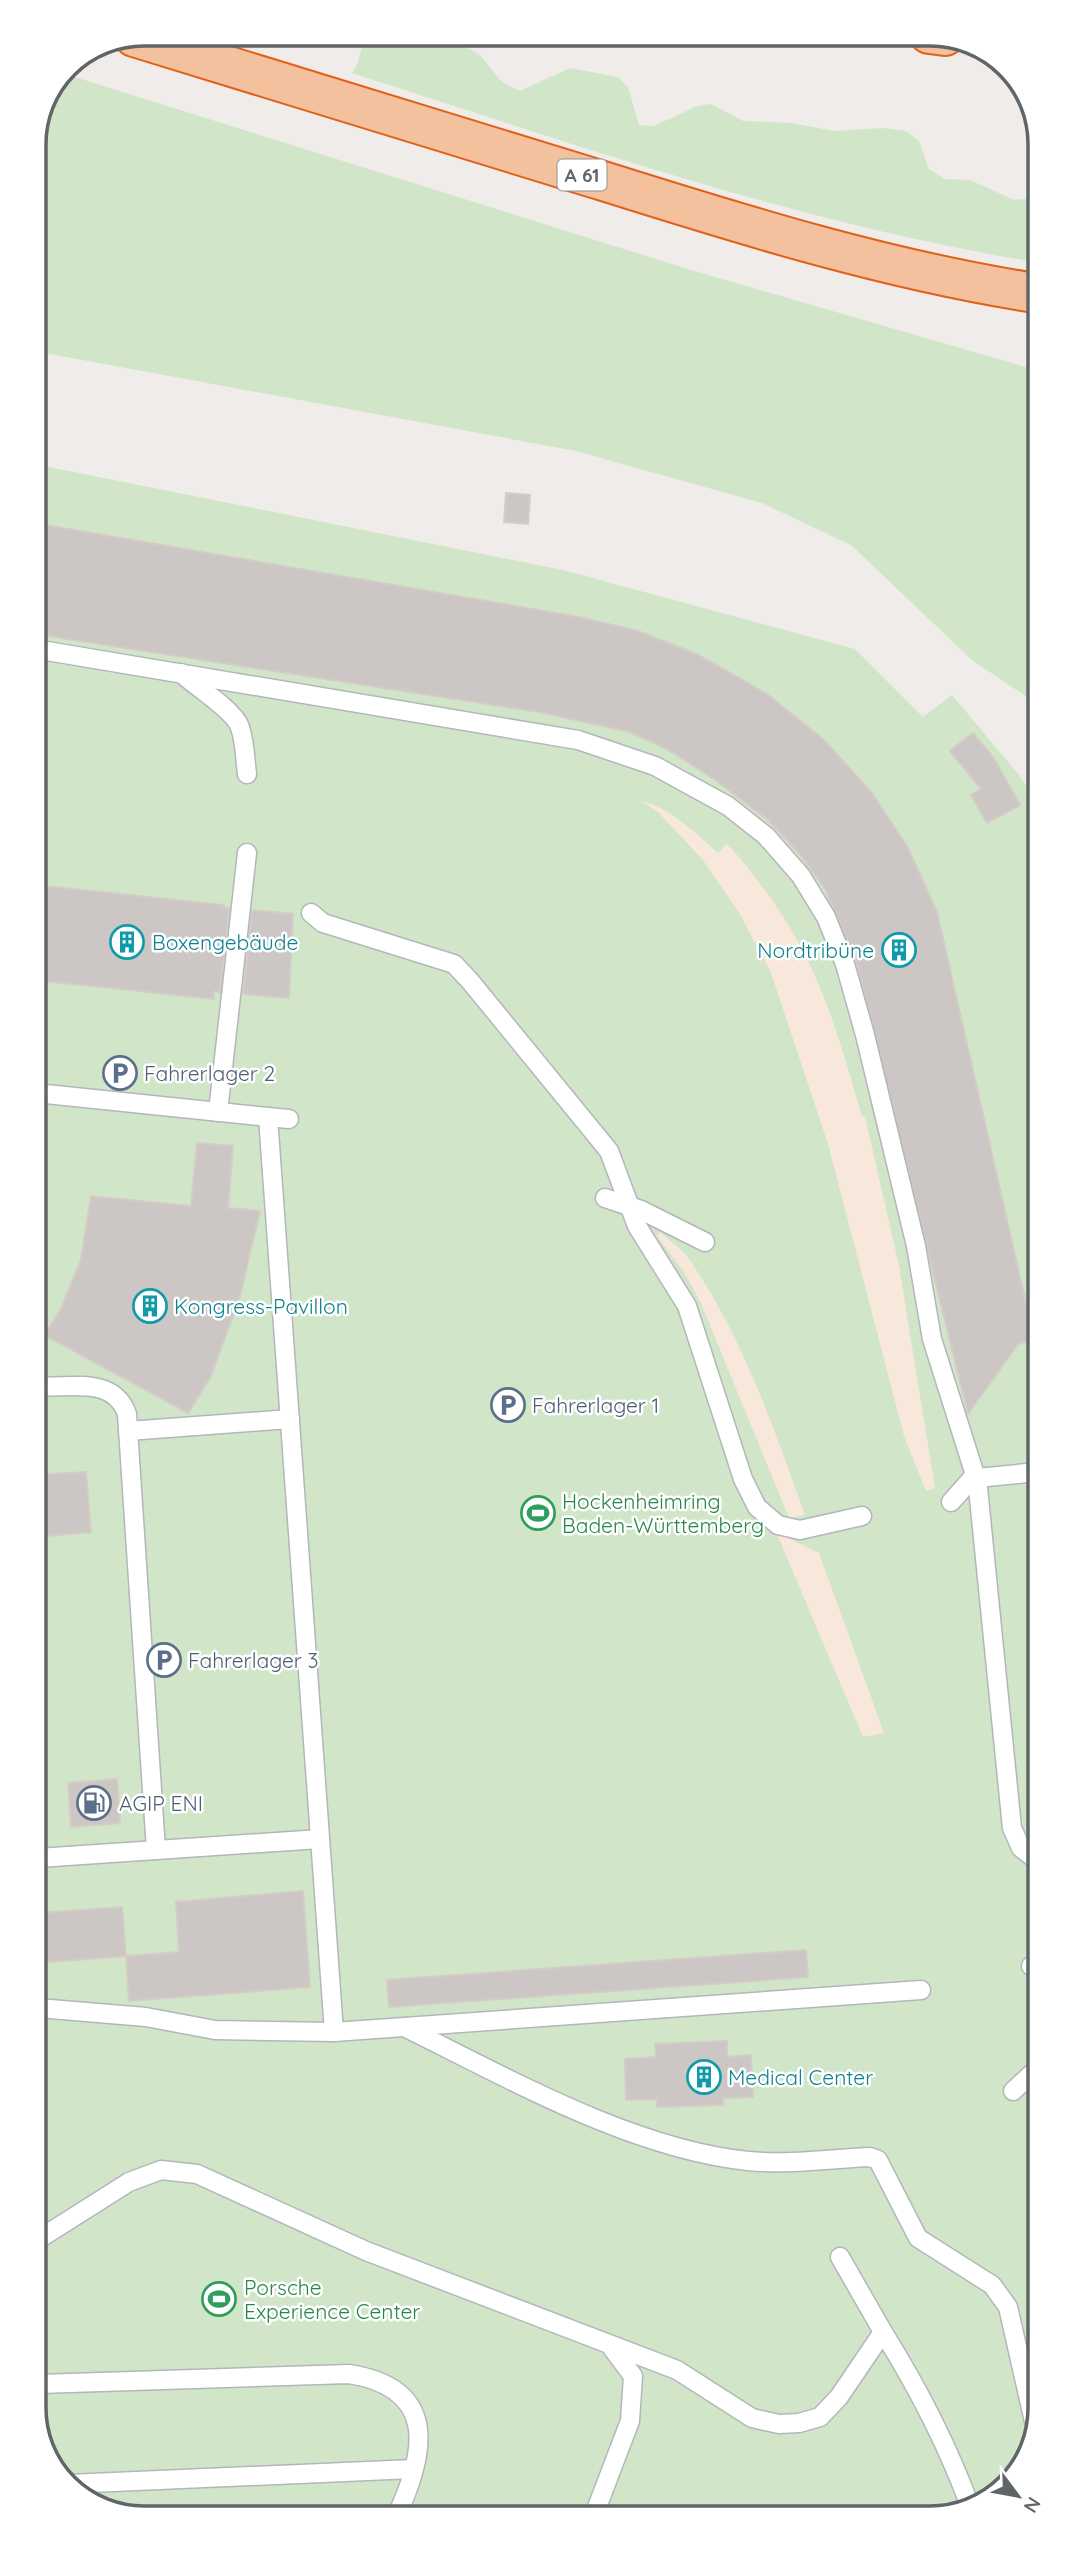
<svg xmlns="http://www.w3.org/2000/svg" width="1074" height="2552" viewBox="0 0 1074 2552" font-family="Quicksand,sans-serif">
<rect width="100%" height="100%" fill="#f0ece9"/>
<g fill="#d1e5c8" fill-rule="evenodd">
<path d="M 370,33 L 437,33 L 479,54 L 501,81 L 520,91 L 570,68 L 618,77 L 628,87 L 639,125 L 654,126 L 697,106 L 711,104 L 743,121 L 792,123 L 834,131 L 882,128 L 906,131 L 919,141 L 929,169 L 945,179 L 970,180 L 1014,200 L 1035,198 L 1035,262 C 801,224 577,145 352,73 C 362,61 358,45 370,33 Z"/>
<path d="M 62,73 L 691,270 L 1036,370 L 1036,703 L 972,660 L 851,545 L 762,503 L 576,451 L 34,351 L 33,137 Z"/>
<path d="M 34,464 L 563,570 L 855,649 L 923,717 L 952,695 L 1019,775 L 1037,803 L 1041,2409 L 1018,2475 L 965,2513 L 136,2518 L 76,2496 L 39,2443 ZM 973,733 L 988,752 L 987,769 L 951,751 Z"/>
</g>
<g fill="#f8e8dc">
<path d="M 642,801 C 672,809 695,833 718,853 L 726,844 C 741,857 752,873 764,889 C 820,965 836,1028 862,1116 L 865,1116 L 899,1266 L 935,1488 L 926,1491 L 904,1436 L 828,1144 L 771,973 L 740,914 L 703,860 L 659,813 Z"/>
<path d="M 660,1232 C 670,1241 684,1251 691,1262 C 743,1338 774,1429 805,1515 L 789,1518 L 700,1301 L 684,1272 L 657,1236 Z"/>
<path d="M 776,1532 L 819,1553 L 884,1733 L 863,1737 Z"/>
</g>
<g fill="#ccc7c5" stroke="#d4ccc7" stroke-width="2">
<path d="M 506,493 L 530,495 L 528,524 L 504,522 Z"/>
<path d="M 34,523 L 579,617 L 638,631 L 699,655 L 767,694 L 824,740 L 872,793 L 908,848 L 937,912 L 1034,1339 L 1018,1344 L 968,1414 L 856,961 L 825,889 L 799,853 L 768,820 L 717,781 L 669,750 L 630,732 L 539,712 L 35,634 Z"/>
<path d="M 973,733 L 993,757 L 1020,805 L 987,823 L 971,795 L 981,789 L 950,751 Z"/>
<path d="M 35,885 L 224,905 L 223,908 L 229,908 L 220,992 L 214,991 L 214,999 L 35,980 Z"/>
<path d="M 252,910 L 293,914 L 289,998 L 243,994 Z"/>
<path d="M 197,1143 L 233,1146 L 228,1208 L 260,1211 L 239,1300 L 210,1378 L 188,1413 L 44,1335 L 60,1311 L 81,1260 L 91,1196 L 191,1206 Z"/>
<path d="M 86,1472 L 91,1532 L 37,1537 L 37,1475 Z"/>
<path d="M 117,1779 L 120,1823 L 71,1827 L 68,1783 Z"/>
<path d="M 303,1891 L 310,1987 L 129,2001 L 126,1956 L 179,1952 L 176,1902 Z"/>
<path d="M 122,1907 L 126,1956 L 38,1963 L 38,1913 Z"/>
<path d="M 806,1950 L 808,1977 L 389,2007 L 387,1980 Z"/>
<path d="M 727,2041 L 727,2057 L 751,2055 L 753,2097 L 723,2098 L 723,2105 L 657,2107 L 657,2099 L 626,2100 L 625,2059 L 656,2057 L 655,2044 Z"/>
</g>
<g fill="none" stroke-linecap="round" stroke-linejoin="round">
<g stroke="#b3b7b9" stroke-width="21">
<g id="service">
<path d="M 35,649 L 578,740 L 655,766 L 728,806 L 766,836 L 801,876 L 826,917 L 845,964 L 865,1035 L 916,1246 L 932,1339 L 975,1475 L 977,1478 L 1038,1472"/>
<path d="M 181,673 C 196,687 232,709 239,725 C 245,739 245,759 247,774"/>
<path d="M 311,913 L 323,923 L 454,964 L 470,981 L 609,1151 L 637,1226 L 687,1306 L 743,1479 L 757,1507 L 778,1525 L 800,1530 L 862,1516"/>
<path d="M 36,1093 L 268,1117 L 334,2032 L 921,1990"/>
<path d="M 218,1112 L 247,853"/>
<path d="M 268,1117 L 289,1119"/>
<path d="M 605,1198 L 641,1210 L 705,1242"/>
<path d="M 36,1386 C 69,1389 113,1375 127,1414 L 156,1850"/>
<path d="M 128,1431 L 290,1419"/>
<path d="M 977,1478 L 1012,1828 L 1021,1848 L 1039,1862"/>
<path d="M 951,1502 L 975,1475"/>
<path d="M 38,1858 L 320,1839"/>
<path d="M 1031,1966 L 1040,1960"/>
<path d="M 38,2008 L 146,2017 L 215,2030 L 334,2032"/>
<path d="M 404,2027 C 508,2078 632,2149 748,2161 C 788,2165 830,2159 870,2157 L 878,2160 L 918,2238 L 992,2285 L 1008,2307 L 1035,2426"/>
<path d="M 1013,2091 L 1040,2066"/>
<path d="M 39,2239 L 129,2182 L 161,2170 L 197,2174 L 366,2251 L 677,2370 L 752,2418 L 779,2424 L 799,2423 L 820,2417 L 839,2397 L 883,2332 L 840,2257"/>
<path d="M 883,2332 C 918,2388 948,2446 971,2509"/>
<path d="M 39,2384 L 349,2374 C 438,2388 427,2451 396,2517"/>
<path d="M 68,2484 L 413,2469"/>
<path d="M 594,2515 L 630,2421 L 633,2376 L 612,2348"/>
</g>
</g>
<g stroke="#e16118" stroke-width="42">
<g id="motorway">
<path d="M 929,34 L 945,36"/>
<path d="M 134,37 C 290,84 445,132 600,180 C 743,225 887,270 1035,293"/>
</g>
</g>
<use href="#service" stroke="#fff" stroke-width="18"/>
<use href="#motorway" stroke="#f3c19d" stroke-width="38"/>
</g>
<defs>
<g id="building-ring" transform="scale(1.75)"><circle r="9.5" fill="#fff" stroke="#0f9aa8" stroke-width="1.5"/><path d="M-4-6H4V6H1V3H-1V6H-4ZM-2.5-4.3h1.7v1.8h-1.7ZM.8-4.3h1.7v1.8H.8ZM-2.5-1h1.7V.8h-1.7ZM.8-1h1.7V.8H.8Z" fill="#0f9aa8"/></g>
<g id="parking-ring" transform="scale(1.75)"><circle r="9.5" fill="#fff" stroke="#5c6f8a" stroke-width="1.5"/><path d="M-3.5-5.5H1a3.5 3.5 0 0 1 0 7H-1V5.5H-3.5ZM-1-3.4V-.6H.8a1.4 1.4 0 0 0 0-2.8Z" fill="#5c6f8a"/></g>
<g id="stadium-ring" transform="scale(1.75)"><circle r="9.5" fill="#fff" stroke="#2e9e5b" stroke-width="1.5"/><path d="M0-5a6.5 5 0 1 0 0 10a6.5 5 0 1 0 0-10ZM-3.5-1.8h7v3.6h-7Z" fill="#2e9e5b"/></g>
<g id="fuel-ring" transform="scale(1.75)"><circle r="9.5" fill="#fff" stroke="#5c6f8a" stroke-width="1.5"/><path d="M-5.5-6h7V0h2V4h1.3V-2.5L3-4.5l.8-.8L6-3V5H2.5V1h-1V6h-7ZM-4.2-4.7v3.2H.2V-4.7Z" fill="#5c6f8a"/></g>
</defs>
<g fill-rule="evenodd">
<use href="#building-ring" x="127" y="942"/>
<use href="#building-ring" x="899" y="950"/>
<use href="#parking-ring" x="120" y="1073"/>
<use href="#building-ring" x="150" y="1306"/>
<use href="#parking-ring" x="508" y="1405"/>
<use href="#stadium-ring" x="538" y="1513"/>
<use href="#parking-ring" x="164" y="1660"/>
<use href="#fuel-ring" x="94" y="1803"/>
<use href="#building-ring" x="704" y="2077"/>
<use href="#stadium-ring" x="219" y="2299"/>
</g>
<g text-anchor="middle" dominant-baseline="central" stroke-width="5" stroke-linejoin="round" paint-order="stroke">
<rect fill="#fff" stroke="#909395" stroke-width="2" x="557.5" y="159.5" width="49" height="31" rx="5"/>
<g font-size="19" font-weight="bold" fill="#606567">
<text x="582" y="175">A 61</text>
</g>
<g font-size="21" fill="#0d838f" stroke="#fff" text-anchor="start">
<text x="152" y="942">Boxengebäude</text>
<text x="874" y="950" text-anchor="end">Nordtribüne</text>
<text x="174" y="1306">Kongress-Pavillon</text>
<text x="728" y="2077">Medical Center</text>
</g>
<g font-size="21" fill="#4e5e75" stroke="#fff" text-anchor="start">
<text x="144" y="1073">Fahrerlager 2</text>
<text x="532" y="1405">Fahrerlager 1</text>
<text x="188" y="1660">Fahrerlager 3</text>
<text x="119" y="1803">AGIP ENI</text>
</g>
<g font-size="21" fill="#27864d" stroke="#fff" text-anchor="start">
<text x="562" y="1501">Hockenheimring<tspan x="562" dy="24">Baden-Württemberg</tspan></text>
<text x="244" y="2287">Porsche<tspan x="244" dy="24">Experience Center</tspan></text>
</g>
</g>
<path d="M0 0H1074V2552H0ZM144 46H930A98 98 0 0 1 1028 144V2408A98 98 0 0 1 930 2506H144A98 98 0 0 1 46 2408V144A98 98 0 0 1 144 46Z" fill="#fff" fill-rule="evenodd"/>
<path fill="none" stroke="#606567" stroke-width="3.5" d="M144 46H930A98 98 0 0 1 1028 144V2408A98 98 0 0 1 930 2506H144A98 98 0 0 1 46 2408V144A98 98 0 0 1 144 46Z"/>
<g transform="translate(1018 2496) rotate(122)" stroke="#ffffff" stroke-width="5" paint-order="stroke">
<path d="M0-5L12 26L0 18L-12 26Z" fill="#606567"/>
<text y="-10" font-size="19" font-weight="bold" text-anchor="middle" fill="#606567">N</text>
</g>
</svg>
